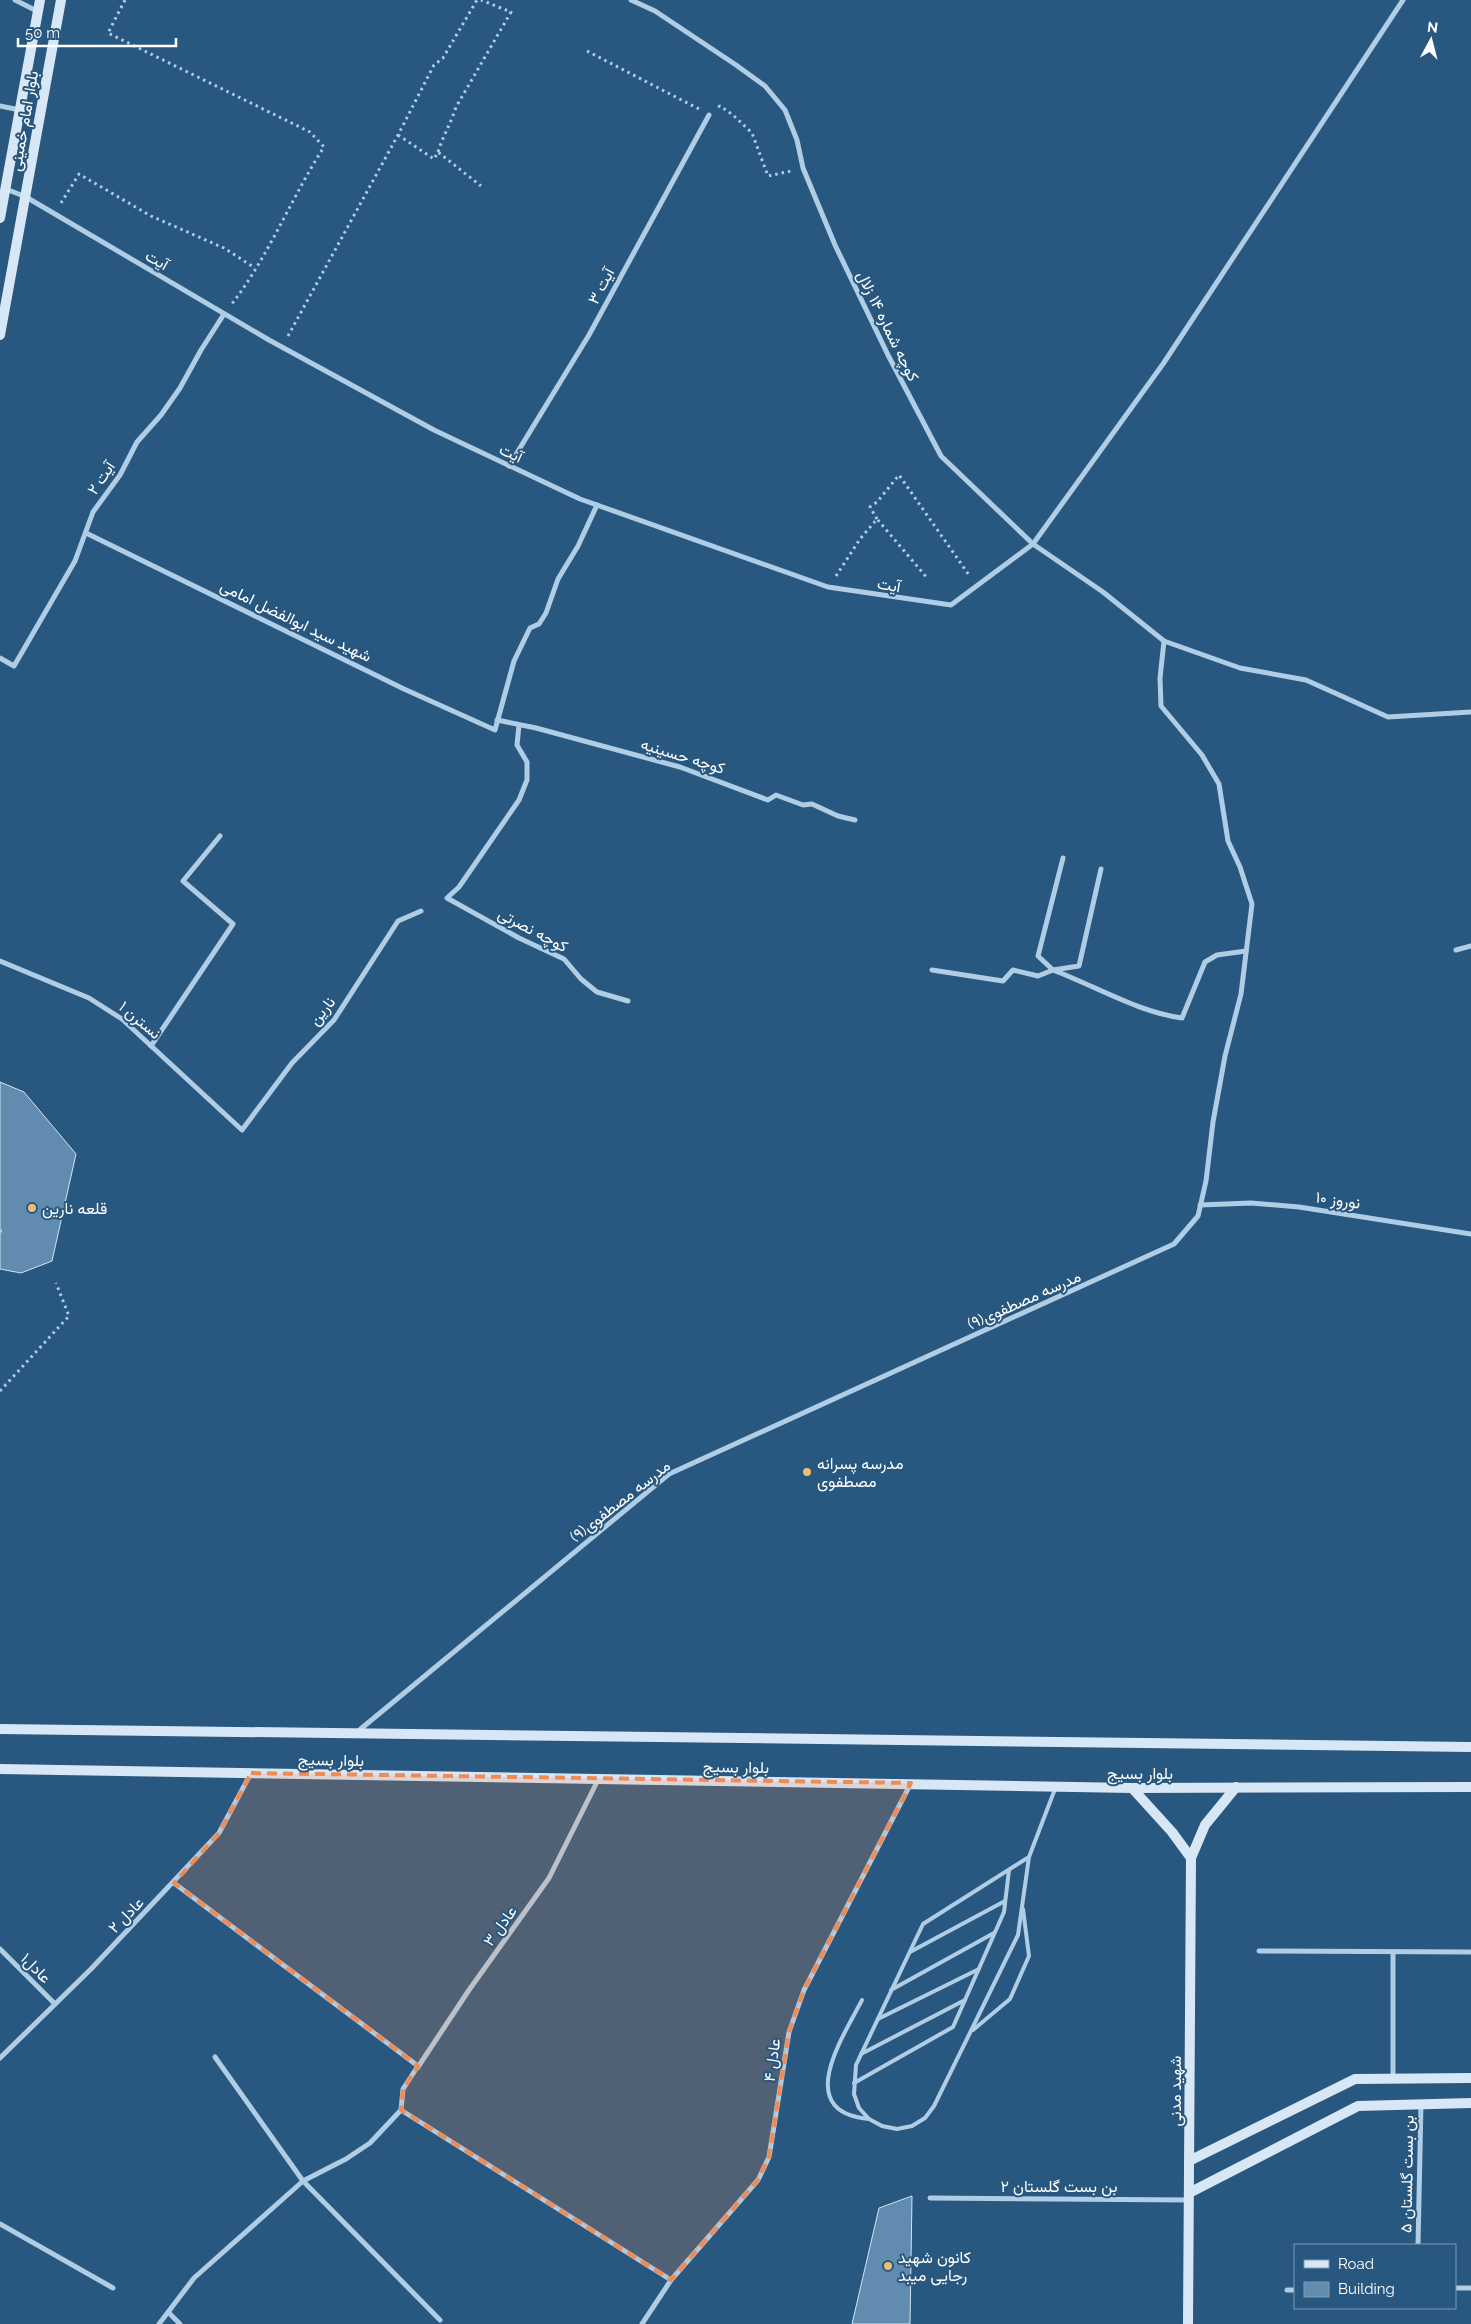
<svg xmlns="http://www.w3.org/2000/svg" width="1471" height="2324" viewBox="0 0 1471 2324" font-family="Raleway,Vazirmatn,sans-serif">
<rect width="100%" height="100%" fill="#28577f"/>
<g fill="#618baf" stroke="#d2e5f4">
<path d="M 0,1082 L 24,1092 L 76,1154 L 52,1261 L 21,1273 L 0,1269 Z"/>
<path d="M 912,2196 L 910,2324 L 852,2324 L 879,2208 Z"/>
</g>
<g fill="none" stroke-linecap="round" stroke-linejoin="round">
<g stroke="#afcde5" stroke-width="3" stroke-dasharray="2.5 4" stroke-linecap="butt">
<path d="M 125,0 L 108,33 L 310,132 L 324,147 C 291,198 269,256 231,305"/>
<path d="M 587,51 L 699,109"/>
<path d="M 718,107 L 720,106 L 733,115 L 752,133 L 768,176 L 791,171"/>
<path d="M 398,135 L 434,159 L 438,152 L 481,186"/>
<path d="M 438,152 C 443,136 451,123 456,107 L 511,12 L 481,0"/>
<path d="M 61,203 L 79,174 L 151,216 L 224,248 L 255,268"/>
<path d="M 288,336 L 398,135 L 434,65 L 443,58 L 477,0"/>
<path d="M 877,519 L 870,507 L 877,502 L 899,475 L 969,575"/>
<path d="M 836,576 L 860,539 L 877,519 L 928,579"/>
<path d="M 0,1231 L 2,1231"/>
<path d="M 0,1391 L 69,1316 L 56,1283"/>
</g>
<g stroke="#afcde5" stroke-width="4">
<path d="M 1029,1857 L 923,1924 L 856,2065 L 854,2094 L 859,2108 L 869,2119 L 882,2126 L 897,2129 L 912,2126 L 925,2118 L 934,2106 L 1018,1935 L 1029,1857 L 1055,1789"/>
<path d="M 910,1952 L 1005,1901"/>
<path d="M 891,1990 L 994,1933"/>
<path d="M 862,2000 C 843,2037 792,2112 869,2119"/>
<path d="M 878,2019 L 979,1969"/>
<path d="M 973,2030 L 1010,1999 L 1029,1956 L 1023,1909"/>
<path d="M 861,2054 L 965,2000"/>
<path d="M 854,2083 L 953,2027 L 1004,1912 L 1009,1870"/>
</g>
<g stroke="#afcde5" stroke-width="5">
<path d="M 15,0 L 37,11"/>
<path d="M 631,0 L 655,11 L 736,65 L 765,86 L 785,110 L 797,140 L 803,168 L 835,245 L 888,355 L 941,456 L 1033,544 L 1103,592 L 1164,641 L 1240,668 L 1306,680 L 1388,717 L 1471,712"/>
<path d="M 0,106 L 20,110"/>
<path d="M 6,189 L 26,197 L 269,340 L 434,430 L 580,499 L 828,587 L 951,605 L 1033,544 L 1163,364 L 1403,0"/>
<path d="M 509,466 L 589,335 L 709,115"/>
<path d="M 86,533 L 404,689 L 495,730 L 514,661 L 530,628 L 539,624 L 546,613 L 558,579 L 578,546 L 597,505"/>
<path d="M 0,658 L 14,666 L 75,561 L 93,512 L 120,475 L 137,442 L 161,415 L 180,388 L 201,350 L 224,314"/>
<path d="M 497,720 L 536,728 L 680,767 L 768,800 L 776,795 L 803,805 L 812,804 L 838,816 L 855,820"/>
<path d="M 519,725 L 517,745 L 527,762 L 527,780 L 519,800 L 459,887 L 447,898 L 519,938 L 564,959 L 581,979 L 597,992 L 628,1001"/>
<path d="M 1063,858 L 1038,956 L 1053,970 L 1079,966 L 1101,869"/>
<path d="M 1456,950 L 1471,946"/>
<path d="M 0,961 L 89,998 L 122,1019 L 242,1130 L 292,1063 L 334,1020 L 398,921 L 421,911"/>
<path d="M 932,970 L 1003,981 L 1013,970 L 1038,976 L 1053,970 C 1095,986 1138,1012 1182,1018 L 1205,962 L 1217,955 L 1246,951"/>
<path d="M 151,1046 L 233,924 L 183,881 L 220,836"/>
<path d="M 1200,1205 L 1251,1203 L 1299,1207 L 1471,1234"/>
<path d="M 357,1732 L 669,1474 L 1174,1244 L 1198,1216 L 1206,1181 L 1213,1122 L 1225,1056 L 1241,994 L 1252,904 L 1240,867 L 1228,841 L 1219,784 L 1202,755 L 1161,706 L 1160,678 L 1164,641"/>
<path d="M 174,1883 L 418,2066 L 403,2089 L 401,2110"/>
<path d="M 0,1949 L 55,2004"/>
<path d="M 1259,1951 L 1471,1952"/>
<path d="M 0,2058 L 91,1969 L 219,1833 L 251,1773"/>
<path d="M 418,2067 L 469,1990 L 549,1878 L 598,1780"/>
<path d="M 1393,2079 L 1393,1952"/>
<path d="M 930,2198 L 1189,2200"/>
<path d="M 0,2224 L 113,2288"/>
<path d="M 1418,2245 L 1421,2104"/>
<path d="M 1455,2288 L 1471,2288"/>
<path d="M 1287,2290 L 1295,2290"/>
<path d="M 169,2313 L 180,2324"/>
<path d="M 440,2320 L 303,2181 L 346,2159 L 370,2143 L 401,2110 L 671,2280"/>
<path d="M 159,2324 L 194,2278 L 303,2181 L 215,2057"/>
<path d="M 642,2324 L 671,2280 L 758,2180 L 769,2157 L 789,2032 L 804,1990 L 911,1783"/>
</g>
<g stroke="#d8e7f5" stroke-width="10">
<path d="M 0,218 L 40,0"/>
<path d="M 0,335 L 61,0"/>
<path d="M 0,1729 L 1471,1747"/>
<path d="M 0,1769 L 1132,1788 L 1471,1787"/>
<path d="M 1132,1788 L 1172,1832 L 1191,1858"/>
<path d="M 1189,2161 L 1355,2079 L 1471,2078"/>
<path d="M 1189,2193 L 1358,2106 L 1471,2103"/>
<path d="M 1188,2324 L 1191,1858 L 1205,1825 L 1236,1787"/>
</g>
</g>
<path fill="#ef8b55" fill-opacity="0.2" stroke="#ef8b55" stroke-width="4" stroke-dasharray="10 6" stroke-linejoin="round" d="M 251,1773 L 911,1783 L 804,1990 L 789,2032 L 769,2157 L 758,2180 L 671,2280 L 401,2110 L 403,2089 L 418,2066 L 174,1883 L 219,1833 Z"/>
<g fill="#edbe75" stroke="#28577f" stroke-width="2">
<circle cx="32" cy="1208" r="5"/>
<circle cx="807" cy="1472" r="5"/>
<circle cx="888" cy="2266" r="5"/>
</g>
<g text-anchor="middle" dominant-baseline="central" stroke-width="4" stroke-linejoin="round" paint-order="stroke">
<g font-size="16" fill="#fff" stroke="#28577f">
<text transform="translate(24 121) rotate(-80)">بلوار امام خمینی</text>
<text transform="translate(157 260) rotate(30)">آیت</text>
<text transform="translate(601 286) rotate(-62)">آیت ۳</text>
<text transform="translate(888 326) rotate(64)">کوچه شماره ۱۴ زلال</text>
<text transform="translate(511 453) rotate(25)">آیت</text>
<text transform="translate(101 478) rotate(-56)">آیت ۲</text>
<text transform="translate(889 585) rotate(9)">آیت</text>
<text transform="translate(296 621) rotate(26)">شهید سید ابوالفضل امامی</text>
<text transform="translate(683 756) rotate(17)">کوچه حسینیه</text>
<text transform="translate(533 930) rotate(28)">کوچه نصرتی</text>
<text transform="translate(322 1011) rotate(-52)">نارین</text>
<text transform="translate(140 1020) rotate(40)">نسترن ۱</text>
<text transform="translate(1338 1200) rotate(8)">نوروز ۱۰</text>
<text transform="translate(1024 1300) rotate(-24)">مدرسه مصطفوی(۹)</text>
<text transform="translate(620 1501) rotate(-38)">مدرسه مصطفوی(۹)</text>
<text transform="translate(331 1760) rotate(1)">بلوار بسیج</text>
<text transform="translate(736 1767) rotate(1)">بلوار بسیج</text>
<text x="1140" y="1773">بلوار بسیج</text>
<text transform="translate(126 1915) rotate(-46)">عادل ۲</text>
<text transform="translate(500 1926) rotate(-54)">عادل ۳</text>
<text transform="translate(36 1968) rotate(45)">عادل۱</text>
<text transform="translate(772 2060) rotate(-82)">عادل ۴</text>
<text transform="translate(1175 2091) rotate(-90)">شهید مدنی</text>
<text transform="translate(1407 2174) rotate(-89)">بن بست گلستان ۵</text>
<text x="1059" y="2186">بن بست گلستان ۲</text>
</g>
<g font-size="16" fill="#fff" stroke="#28577f" text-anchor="start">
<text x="42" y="1208">قلعه نارین</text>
<text x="817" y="1463">مدرسه پسرانه<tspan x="817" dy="18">مصطفوی</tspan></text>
<text x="898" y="2257">کانون شهید<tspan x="898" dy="18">رجایی میبد</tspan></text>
</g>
</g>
<rect x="1294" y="2244" width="162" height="65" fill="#28577f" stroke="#7e9ab2"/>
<rect x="1304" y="2260" width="25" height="8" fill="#d8e7f5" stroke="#7e9ab2"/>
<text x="1338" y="2269" font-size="15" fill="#ffffff">Road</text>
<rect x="1304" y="2282" width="25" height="15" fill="#618baf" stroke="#7e9ab2"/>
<text x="1338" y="2294" font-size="15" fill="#ffffff">Building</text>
<g transform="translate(1431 40) rotate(7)" stroke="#28577f" stroke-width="4" paint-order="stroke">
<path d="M0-4L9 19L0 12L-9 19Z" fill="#ffffff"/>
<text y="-8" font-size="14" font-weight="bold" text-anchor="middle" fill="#ffffff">N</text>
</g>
<path d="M18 38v8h158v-8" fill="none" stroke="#ffffff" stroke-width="2.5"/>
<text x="25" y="38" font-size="15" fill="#ffffff" stroke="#28577f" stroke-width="4" paint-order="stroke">50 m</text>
</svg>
